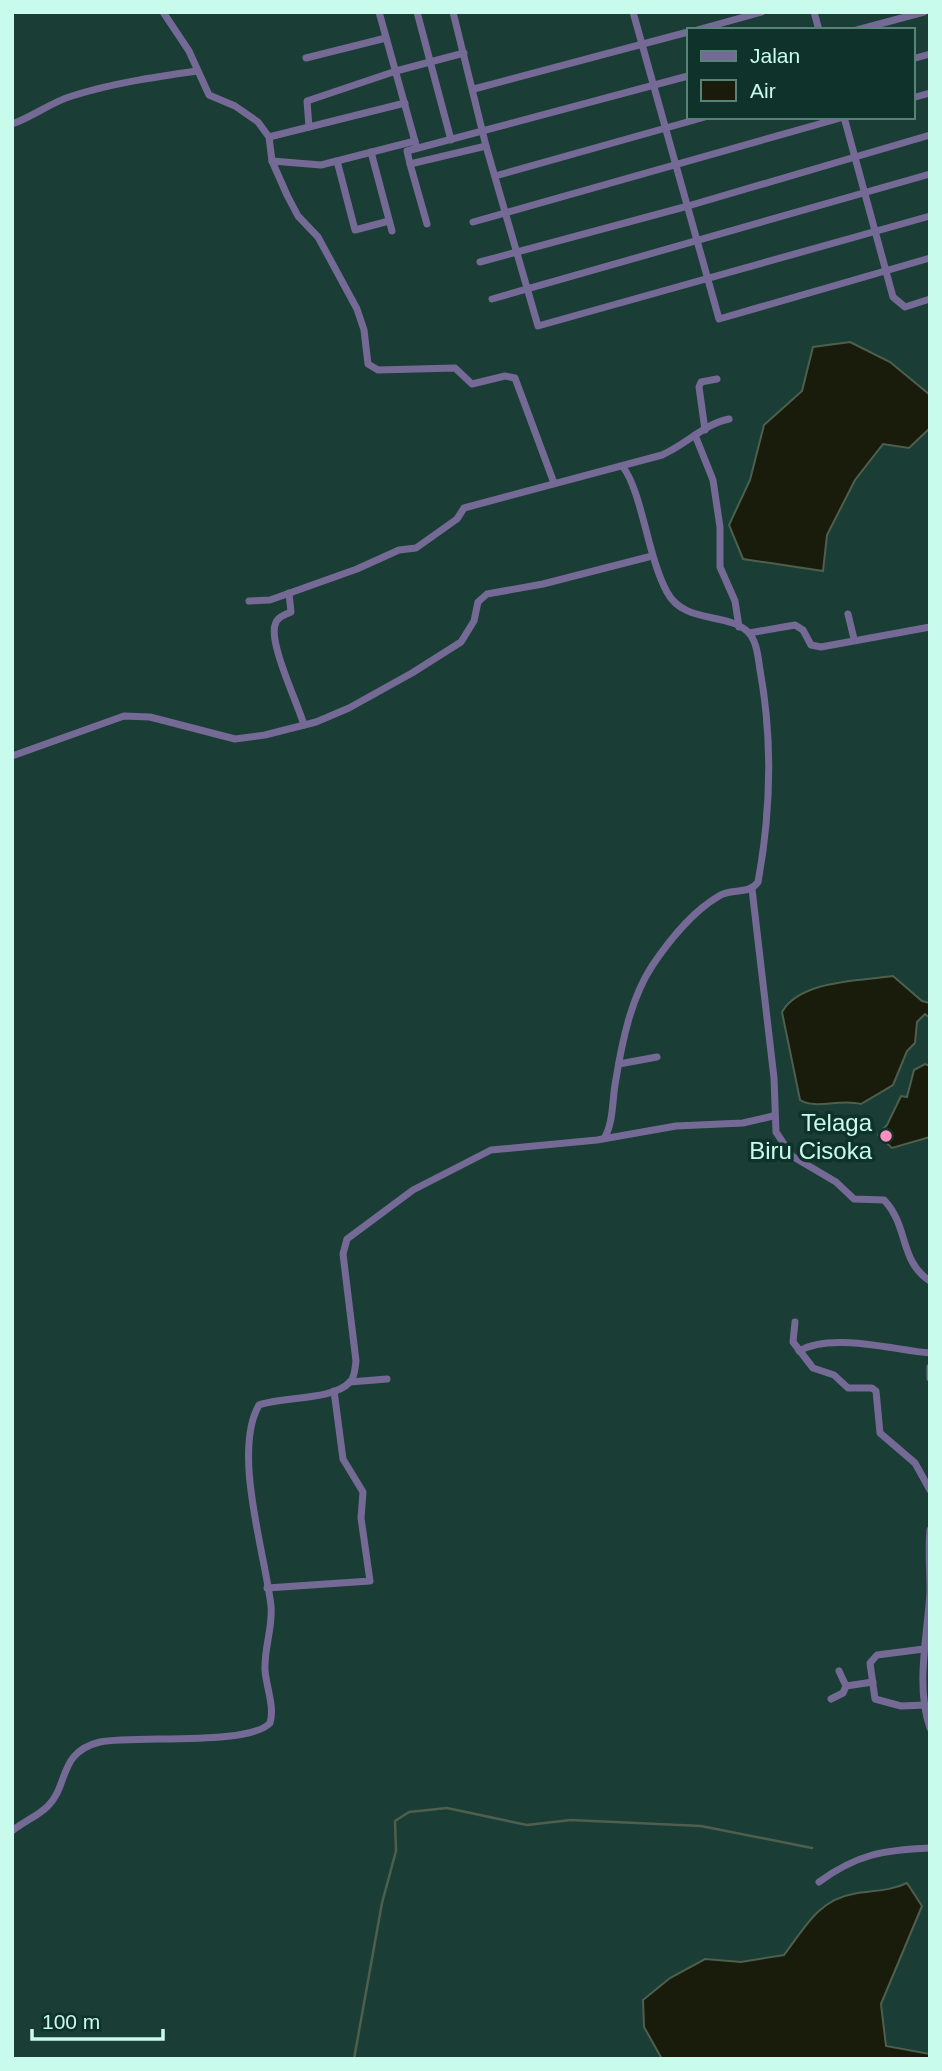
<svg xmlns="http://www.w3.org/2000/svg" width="942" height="2071" viewBox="0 0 942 2071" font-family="Arial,sans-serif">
<rect width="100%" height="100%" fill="#1a3d35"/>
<g fill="#1a1c0b" stroke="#4e5f4e" stroke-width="2">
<path d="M 850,342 L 890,362 L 930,395 L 930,428 L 909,448 L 883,444 L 855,480 L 827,535 L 823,571 L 743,559 L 729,525 L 750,480 L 764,425 L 802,391 L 813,347 Z"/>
<path d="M 893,976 L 922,1001 L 930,1003 L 930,1018 L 925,1014 L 917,1022 L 915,1043 L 907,1051 L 893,1085 L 861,1104 C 841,1098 816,1110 800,1100 L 782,1012 C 800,980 860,981 893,976 Z"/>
<path d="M 925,1064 L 930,1066 L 930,1137 L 892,1148 L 878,1135 L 887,1125 L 901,1096 L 907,1097 L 914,1070 Z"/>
<path d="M 907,1883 L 922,1906 L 881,2004 L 886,2046 L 930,2054 L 930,2059 L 662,2059 L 644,2027 L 643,2000 L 670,1978 L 705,1959 L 741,1962 L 784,1955 C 804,1929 818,1900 853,1894 C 872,1890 888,1892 907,1883 Z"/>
</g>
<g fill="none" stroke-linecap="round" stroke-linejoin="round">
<path stroke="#4e5f4e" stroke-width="2.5" d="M 354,2059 L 382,1903 L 396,1851 L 395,1821 L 409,1812 L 447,1808 L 527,1825 L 571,1820 L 701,1826 L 812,1848"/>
<g stroke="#756a96" stroke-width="7">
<path d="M 163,12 L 189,51 L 209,95 L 235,106 L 258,122 L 269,137 L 272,161 L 287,195 L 298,216 L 318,237 L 357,309 L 364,330 L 368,364 L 378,370 L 455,368 L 472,384 L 505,376 L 515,378 L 554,483"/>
<path d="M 379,12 L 416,145"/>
<path d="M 417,12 L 451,140"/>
<path d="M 453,12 L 486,146 L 538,326 L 930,216"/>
<path d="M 633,12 L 719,319 L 930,258"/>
<path d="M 814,12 L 819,30"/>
<path d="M 697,30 L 762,12"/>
<path d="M 857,30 L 924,12"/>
<path d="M 306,58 L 386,38"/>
<path d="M 912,59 L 930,54"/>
<path d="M 474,89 L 688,32"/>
<path d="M 912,98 L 930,93"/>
<path d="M 12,124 C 33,117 51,102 72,96 C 113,83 155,77 197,71"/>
<path d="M 309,127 L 405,103"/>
<path d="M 269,137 L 309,127 L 307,101 L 396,71 L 464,53"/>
<path d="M 486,146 L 410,164 L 407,151 L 688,76"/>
<path d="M 371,152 L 392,231"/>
<path d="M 272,161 L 321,165 L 415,141"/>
<path d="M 337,161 L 355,230 L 389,221"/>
<path d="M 410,164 L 427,224"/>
<path d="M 495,176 L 705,117"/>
<path d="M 473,222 L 844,117 L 893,297 L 905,307 L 930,299"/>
<path d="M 480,262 L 688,206 L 930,135"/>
<path d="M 492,299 L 930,174"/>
<path d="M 705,430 L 699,387 L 701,382 L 717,379"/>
<path d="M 695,435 L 713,480 L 720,527 L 720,567 L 735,601 L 739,627"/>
<path d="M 289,593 L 291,612 C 284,615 277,617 275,625 C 269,644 298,704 304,725"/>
<path d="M 249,601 L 270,600 L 357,569 L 399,550 L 416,548 L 457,519 L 464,508 L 662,455 C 687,444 704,424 729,419"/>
<path d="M 848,614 L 854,639"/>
<path d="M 749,633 L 795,625 L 803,630 L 811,645 L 821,647 L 930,627"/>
<path d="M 12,756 L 124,716 L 150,717 L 235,739 L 265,735 L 316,722 L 349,708 L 412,673 L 461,642 L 474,621 L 478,602 L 487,594 L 543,584 L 652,556"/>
<path d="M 752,889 L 774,1078 L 776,1132 L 792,1156 L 836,1182 L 854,1199 L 884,1200 C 909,1226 899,1261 930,1281"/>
<path d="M 619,1064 L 657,1057"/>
<path d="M 605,1137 C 614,1120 612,1098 616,1079 C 622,1042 631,998 652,966 C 668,942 693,911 719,896 C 731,888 749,895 758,882 C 771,811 773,741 760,670 C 758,657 757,640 747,631 C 725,612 684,624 667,592 C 648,558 642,492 623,467"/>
<path d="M 795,1322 L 793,1342 L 813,1368 L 834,1375 L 848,1388 L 872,1388 L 876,1391 L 880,1433 L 915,1463 L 930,1490"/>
<path d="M 799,1351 C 832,1332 893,1350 930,1353"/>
<path d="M 930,1367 L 930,1378"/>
<path d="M 350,1382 L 387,1379"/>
<path d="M 930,1530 C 928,1550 930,1570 930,1591 C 928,1634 915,1685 930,1728"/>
<path d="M 267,1588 L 370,1581 L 361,1518 L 363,1492 L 343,1459 L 334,1391"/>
<path d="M 924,1649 L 877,1655 L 870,1663 L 875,1699 L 901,1706 L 926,1705"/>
<path d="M 839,1671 L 846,1686 L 873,1682"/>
<path d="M 831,1699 L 843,1693 L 846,1686"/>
<path d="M 12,1831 C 23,1822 38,1816 48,1806 C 69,1785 58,1752 100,1742 C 135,1735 249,1746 270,1723 C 275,1707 266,1686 265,1670 C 264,1648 273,1627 271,1606 C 265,1553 232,1452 259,1405 C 283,1396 332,1401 350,1382 C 355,1377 355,1368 356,1361 L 343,1254 L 347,1239 L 413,1190 L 491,1150 L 597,1140 L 676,1126 L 743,1123 L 773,1116"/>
<path d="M 819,1882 C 857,1854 884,1850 930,1848"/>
</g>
</g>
<circle fill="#fe8ebb" stroke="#0f332b" stroke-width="2.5" cx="886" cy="1136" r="7"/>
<g text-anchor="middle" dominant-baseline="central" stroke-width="7" stroke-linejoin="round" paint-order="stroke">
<g font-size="24" fill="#c9fbec" stroke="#0f332b" text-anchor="end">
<text x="872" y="1122">Telaga<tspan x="872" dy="28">Biru Cisoka</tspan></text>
</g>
</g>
<rect width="942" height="2071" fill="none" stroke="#c9fbec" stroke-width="28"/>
<rect x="687" y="28" width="228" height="91" fill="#0f332b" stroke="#598378" stroke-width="2"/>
<rect x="701" y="51" width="35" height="10" fill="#756a96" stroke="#598378" stroke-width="2"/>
<text x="750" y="63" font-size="21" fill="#c9fbec">Jalan</text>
<rect x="701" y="80" width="35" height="21" fill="#1a1c0b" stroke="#598378" stroke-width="2"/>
<text x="750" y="98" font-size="21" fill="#c9fbec">Air</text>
<path d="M32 2029v10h131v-10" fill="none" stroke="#c9fbec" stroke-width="3.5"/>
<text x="42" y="2029" font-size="21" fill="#c9fbec" stroke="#0f332b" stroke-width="5" paint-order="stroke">100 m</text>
</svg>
